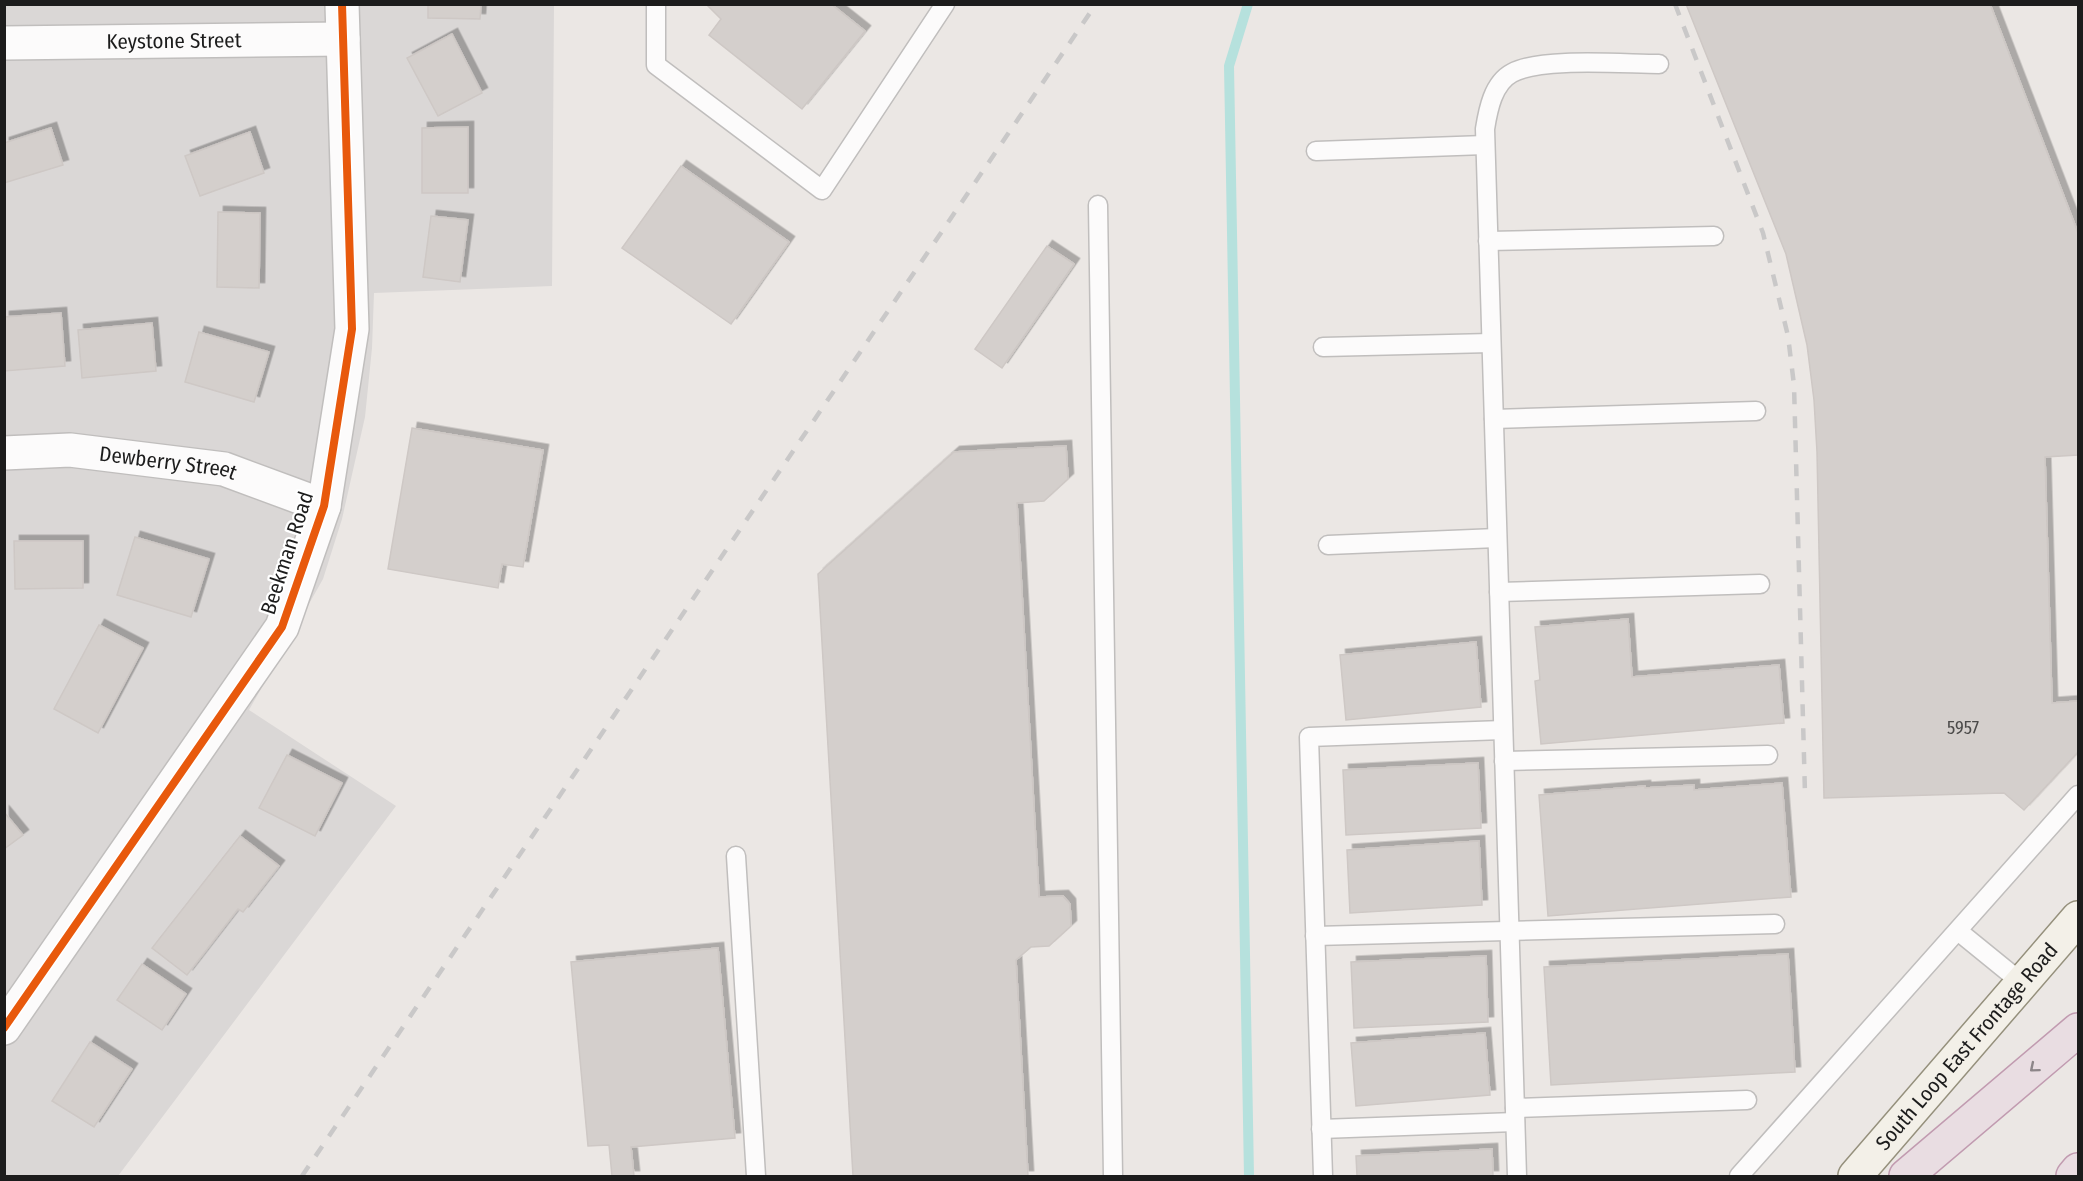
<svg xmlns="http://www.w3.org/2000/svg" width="2083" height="1181" viewBox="0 0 2083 1181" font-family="'Fira Sans Condensed',sans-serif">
<defs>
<filter id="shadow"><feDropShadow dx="5.5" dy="-5.5" stdDeviation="0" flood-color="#0004"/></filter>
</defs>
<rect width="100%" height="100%" fill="#ebe7e4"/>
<path fill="#dad7d6" d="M 5,5 L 554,5 L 552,286 L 374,293 L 372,348 L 365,417 L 342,519 L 323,579 L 249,710 L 396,806 L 118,1176 L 5,1176 Z"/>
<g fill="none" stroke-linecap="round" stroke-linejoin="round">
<path stroke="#b6e1dd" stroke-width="10" d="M 1248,4 L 1229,66 L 1249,1176"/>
</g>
<g fill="#d4cfcc" stroke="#cec8c5" stroke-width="1.5" filter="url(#shadow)">
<path d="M 428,4 L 481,4 L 480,19 L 428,18 Z"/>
<path d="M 706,4 L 831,4 L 865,31 L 802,109 L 709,35 L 721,19 Z"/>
<path d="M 1686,4 L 1990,4 L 2078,233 L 2078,455 L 2045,457 L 2052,703 L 2078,701 L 2078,752 L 2024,810 L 2004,793 L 1824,798 L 1817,452 L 1814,400 L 1807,345 L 1786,254 Z"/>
<path d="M 452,34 L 482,93 L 438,116 L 407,58 Z"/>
<path d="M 468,127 L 468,193 L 422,193 L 422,128 Z"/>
<path d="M 51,128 L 63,165 L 4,183 L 4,143 Z"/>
<path d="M 250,132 L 264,173 L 200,196 L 185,156 Z"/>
<path d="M 681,166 L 789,242 L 731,324 L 622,248 Z"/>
<path d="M 218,212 L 260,213 L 259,288 L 217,287 Z"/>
<path d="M 431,216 L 468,220 L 460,282 L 423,277 Z"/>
<path d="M 1047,246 L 1074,264 L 1002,368 L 975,349 Z"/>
<path d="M 61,313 L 65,366 L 4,371 L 4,317 Z"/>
<path d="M 152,323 L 156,371 L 82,378 L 78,330 Z"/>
<path d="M 199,332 L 269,352 L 254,402 L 185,382 Z"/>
<path d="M 412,428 L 543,450 L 523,567 L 502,564 L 498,588 L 388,569 Z"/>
<path d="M 1066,446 L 1068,479 L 1044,501 L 1017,503 L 1039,897 L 1063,896 L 1070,904 L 1071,926 L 1049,946 L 1031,947 L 1016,960 L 1028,1176 L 853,1176 L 818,574 L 954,452 Z"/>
<path d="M 135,537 L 209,559 L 191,617 L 117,595 Z"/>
<path d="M 14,541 L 83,541 L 83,588 L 15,589 Z"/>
<path d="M 1628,619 L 1632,677 L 1779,665 L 1784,723 L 1541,744 L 1535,681 L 1540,680 L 1535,627 Z"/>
<path d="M 99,625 L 143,648 L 98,733 L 54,709 Z"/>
<path d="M 1476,642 L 1481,707 L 1346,720 L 1340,655 Z"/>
<path d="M 287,755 L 342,783 L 315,836 L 259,808 Z"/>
<path d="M 1478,763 L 1481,828 L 1346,835 L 1343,770 Z"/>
<path d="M 1782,783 L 1791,897 L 1548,916 L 1539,795 L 1645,786 L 1645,788 L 1694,785 L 1694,790 Z"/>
<path d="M 4,812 L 23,835 L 4,849 Z"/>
<path d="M 240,836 L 279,866 L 243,912 L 238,909 L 187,975 L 152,948 Z"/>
<path d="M 1479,841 L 1482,905 L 1350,913 L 1347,850 Z"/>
<path d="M 718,948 L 735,1138 L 631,1147 L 634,1176 L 612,1176 L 609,1145 L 588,1146 L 571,962 Z"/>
<path d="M 1788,954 L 1795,1072 L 1551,1085 L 1544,967 Z"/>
<path d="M 1486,956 L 1488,1022 L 1354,1028 L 1351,962 Z"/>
<path d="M 142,964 L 186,994 L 162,1030 L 117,1000 Z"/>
<path d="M 1485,1033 L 1490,1095 L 1356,1106 L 1351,1043 Z"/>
<path d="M 90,1042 L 132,1069 L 94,1127 L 52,1101 Z"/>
<path d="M 1492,1149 L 1493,1176 L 1357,1176 L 1356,1156 Z"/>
</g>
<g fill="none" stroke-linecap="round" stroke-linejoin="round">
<g stroke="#c0bebd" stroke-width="21">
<g id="service">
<path d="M 656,4 L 656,65 L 822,190 L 945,4"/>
<path d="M 1316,151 L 1485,145"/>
<path d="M 1098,205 L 1113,1176"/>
<path d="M 1488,241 L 1714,236"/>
<path d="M 1323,347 L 1491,343"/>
<path d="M 1494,419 L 1756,411"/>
<path d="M 1328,545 L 1497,538"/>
<path d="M 1499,592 L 1760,584"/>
<path d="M 1504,761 L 1768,755"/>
<path d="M 736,856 L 756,1176"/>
<path d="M 1958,931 L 2022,983"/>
<path d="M 1315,936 L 1775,924"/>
<path d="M 1515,1108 L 1747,1100"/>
<path d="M 1321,1129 L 1515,1122"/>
<path d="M 1323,1176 L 1309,737 L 1503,730"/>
<path d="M 1517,1176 L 1485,129 C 1488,110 1493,83 1512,73 C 1541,57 1624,64 1659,64"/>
<path d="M 1739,1176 L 2078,795"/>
</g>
</g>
<g stroke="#c0bebd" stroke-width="36">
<g id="minor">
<path id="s1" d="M 4,43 L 343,39"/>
<path id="s2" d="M 4,453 L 70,450 L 224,469 L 324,506"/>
<path d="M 4,1028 L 282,627 L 324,506 L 352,329 L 342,4"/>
</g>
</g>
<g stroke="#95907c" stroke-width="36">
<g id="secondary">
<path id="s3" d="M 1855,1176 L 2078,918"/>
</g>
</g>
<g stroke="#c19bb0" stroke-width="36">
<g id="motorway">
<path d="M 1906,1176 L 2078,1030"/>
<path d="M 2073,1176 L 2078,1170"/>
</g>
</g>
<use href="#service" stroke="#fcfbfb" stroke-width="18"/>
<use href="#minor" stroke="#fcfbfb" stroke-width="33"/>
<use href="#secondary" stroke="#f3f0e8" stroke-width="33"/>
<use href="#motorway" stroke="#e9dde2" stroke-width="33"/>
<g stroke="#c9c8c8" stroke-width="4.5" stroke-dasharray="12 12" stroke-linecap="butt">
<path d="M 1675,4 L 1763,233 L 1788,336 L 1794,385 L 1805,794"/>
<path d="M 302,1176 L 1096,4"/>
</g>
<g stroke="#fff" stroke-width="11">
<path id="cycleway" d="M 4,1028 L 282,627 L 324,506 L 352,329 L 342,4"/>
</g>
<use href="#cycleway" stroke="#e8590c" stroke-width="8"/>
</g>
<defs><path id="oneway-chevron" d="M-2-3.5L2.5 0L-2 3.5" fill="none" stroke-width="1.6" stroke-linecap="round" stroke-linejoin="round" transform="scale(1.5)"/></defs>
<use stroke="#8d8689" href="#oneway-chevron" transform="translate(2034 1068) rotate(140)"/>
<g text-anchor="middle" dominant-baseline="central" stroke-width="4.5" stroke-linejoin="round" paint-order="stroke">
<g font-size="18" fill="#4b4a49">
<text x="1963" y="728">5957</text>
</g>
<g font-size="21" fill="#1c1c1c" stroke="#fff">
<text stroke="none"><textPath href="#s1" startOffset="170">Keystone Street</textPath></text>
<text stroke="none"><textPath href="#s2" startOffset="165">Dewberry Street</textPath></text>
<text transform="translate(287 553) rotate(-72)">Beekman Road</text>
<text stroke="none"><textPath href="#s3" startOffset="171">South Loop East Frontage Road</textPath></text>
</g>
</g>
<rect width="2083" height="1181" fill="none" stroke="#1c1c1c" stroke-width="12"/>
</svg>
